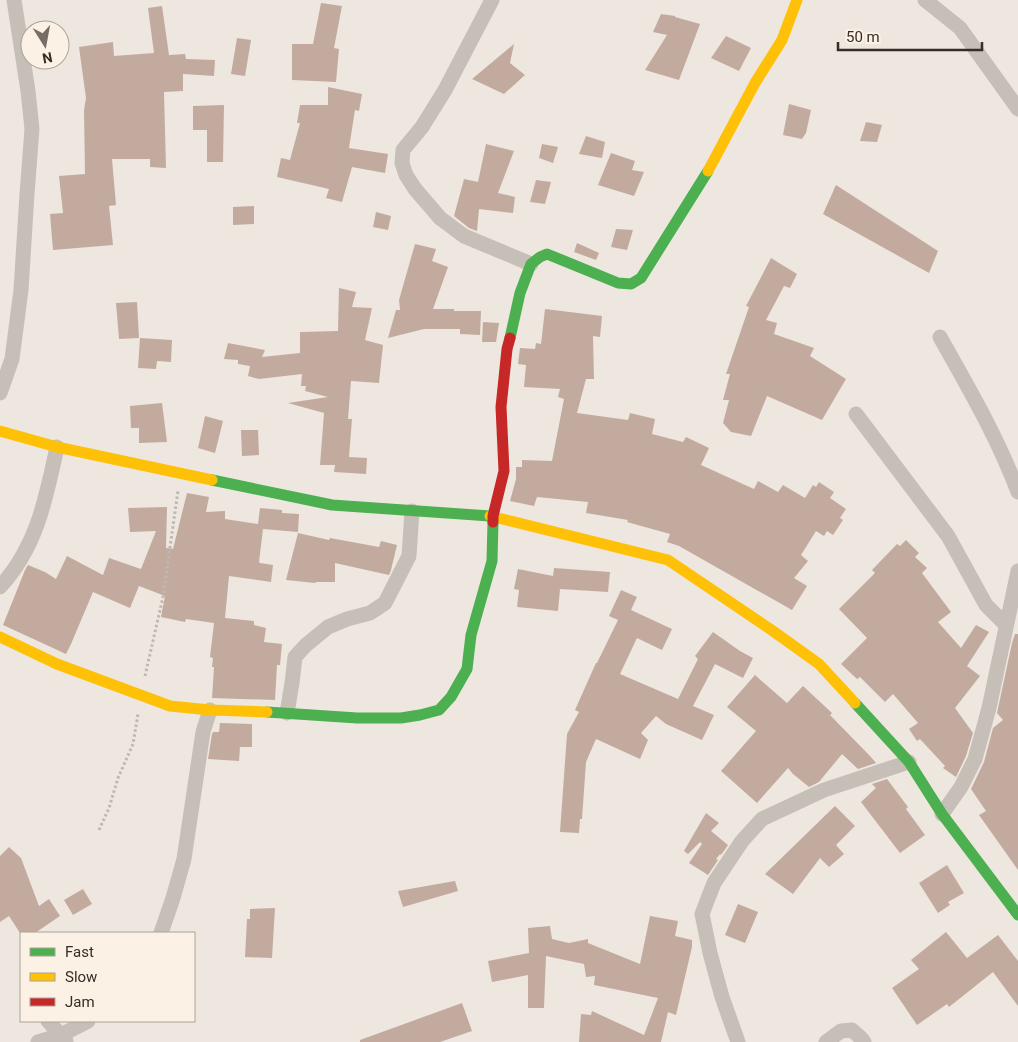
<svg xmlns="http://www.w3.org/2000/svg" width="1018" height="1042" viewBox="0 0 1018 1042" font-family="Roboto,sans-serif">
<rect width="100%" height="100%" fill="#eee7df"/>
<g fill="#c3aa9f">
<path d="M 321,3 L 342,6 L 334,48 L 339,49 L 336,82 L 292,80 L 292,44 L 313,44 Z"/>
<path d="M 162,6 L 169,55 L 185,54 L 186,59 L 215,60 L 214,76 L 183,74 L 183,91 L 164,92 L 166,168 L 150,167 L 150,159 L 112,159 L 116,205 L 109,206 L 113,245 L 53,250 L 50,214 L 63,213 L 59,176 L 85,174 L 84,110 L 86,98 L 79,47 L 113,42 L 114,56 L 154,53 L 148,8 Z"/>
<path d="M 661,14 L 675,16 L 675,17 L 700,24 L 679,80 L 645,70 L 667,35 L 653,32 Z"/>
<path d="M 726,36 L 751,48 L 739,71 L 711,58 Z"/>
<path d="M 237,38 L 251,40 L 245,76 L 231,74 Z"/>
<path d="M 514,44 L 510,63 L 525,75 L 504,94 L 472,79 Z"/>
<path d="M 328,87 L 362,94 L 359,111 L 355,110 L 349,148 L 388,154 L 385,173 L 352,167 L 342,202 L 326,198 L 329,189 L 277,177 L 281,158 L 290,160 L 300,123 L 297,123 L 300,105 L 328,105 Z"/>
<path d="M 789,104 L 811,110 L 806,133 L 802,139 L 783,135 Z"/>
<path d="M 224,105 L 223,162 L 207,162 L 207,130 L 193,130 L 193,106 Z"/>
<path d="M 866,122 L 882,125 L 877,142 L 860,141 Z"/>
<path d="M 586,136 L 605,142 L 602,158 L 579,154 Z"/>
<path d="M 486,144 L 514,151 L 498,193 L 515,197 L 513,213 L 479,209 L 477,231 L 469,228 L 454,216 L 464,179 L 478,182 Z"/>
<path d="M 542,144 L 558,147 L 553,163 L 539,158 Z"/>
<path d="M 611,153 L 635,161 L 632,170 L 644,172 L 634,196 L 598,185 Z"/>
<path d="M 536,180 L 551,182 L 545,204 L 530,202 Z"/>
<path d="M 836,185 L 938,251 L 929,273 L 823,214 Z"/>
<path d="M 254,206 L 254,224 L 233,225 L 233,207 Z"/>
<path d="M 376,212 L 391,216 L 388,230 L 373,227 Z"/>
<path d="M 616,229 L 633,230 L 627,250 L 611,247 Z"/>
<path d="M 577,243 L 599,253 L 596,260 L 574,252 Z"/>
<path d="M 415,244 L 436,249 L 432,261 L 448,267 L 433,309 L 454,309 L 454,311 L 481,311 L 480,335 L 460,334 L 460,329 L 424,329 L 388,338 L 396,310 L 400,310 L 399,300 Z"/>
<path d="M 771,258 L 797,274 L 790,288 L 784,286 L 766,320 L 777,323 L 774,334 L 814,348 L 810,356 L 846,379 L 822,420 L 767,396 L 751,436 L 731,432 L 723,423 L 729,400 L 723,400 L 730,374 L 726,374 L 749,307 L 746,306 Z"/>
<path d="M 339,288 L 356,292 L 352,307 L 372,308 L 365,340 L 383,345 L 379,383 L 351,381 L 348,419 L 352,419 L 349,457 L 367,458 L 366,474 L 334,472 L 335,465 L 320,465 L 324,413 L 288,403 L 328,397 L 305,391 L 306,386 L 301,386 L 302,374 L 259,379 L 248,376 L 250,366 L 238,364 L 238,360 L 224,359 L 228,343 L 265,350 L 262,357 L 300,353 L 300,332 L 338,331 Z"/>
<path d="M 137,302 L 139,338 L 119,339 L 116,303 Z"/>
<path d="M 545,309 L 602,316 L 600,337 L 593,336 L 594,379 L 586,379 L 577,413 L 628,420 L 630,413 L 655,419 L 652,434 L 683,442 L 686,437 L 709,448 L 701,465 L 754,489 L 758,481 L 778,492 L 783,485 L 805,498 L 813,485 L 816,487 L 819,482 L 834,492 L 830,498 L 846,509 L 840,518 L 843,520 L 833,535 L 827,531 L 824,536 L 816,531 L 801,555 L 808,561 L 794,578 L 807,586 L 792,610 L 679,546 L 667,542 L 670,534 L 627,522 L 628,520 L 586,513 L 588,502 L 537,497 L 534,506 L 510,501 L 516,479 L 516,467 L 522,467 L 522,460 L 552,461 L 564,399 L 558,397 L 560,389 L 524,387 L 526,365 L 518,364 L 520,348 L 535,349 L 536,343 L 541,344 Z"/>
<path d="M 483,322 L 499,323 L 496,342 L 482,342 Z"/>
<path d="M 140,338 L 172,340 L 171,362 L 157,361 L 156,369 L 138,368 Z"/>
<path d="M 162,403 L 167,442 L 139,443 L 139,428 L 131,428 L 130,406 Z"/>
<path d="M 205,416 L 223,421 L 215,453 L 198,448 Z"/>
<path d="M 241,430 L 258,430 L 259,455 L 242,456 Z"/>
<path d="M 187,493 L 209,497 L 206,512 L 225,511 L 225,519 L 258,524 L 260,508 L 282,510 L 282,513 L 299,514 L 298,532 L 263,529 L 259,562 L 260,563 L 273,565 L 271,582 L 229,576 L 225,618 L 254,621 L 254,625 L 266,628 L 264,642 L 282,644 L 280,665 L 277,665 L 275,700 L 212,698 L 214,667 L 212,667 L 213,658 L 210,657 L 214,623 L 186,619 L 185,622 L 161,617 L 165,596 L 139,586 L 130,608 L 93,592 L 71,644 L 66,654 L 3,625 L 25,570 L 28,565 L 45,572 L 56,579 L 67,556 L 103,575 L 109,558 L 141,569 L 156,531 L 130,532 L 128,508 L 167,507 L 166,548 L 173,549 Z"/>
<path d="M 298,533 L 329,540 L 330,538 L 379,547 L 381,541 L 397,545 L 391,570 L 389,575 L 335,563 L 335,582 L 316,582 L 315,583 L 286,580 Z"/>
<path d="M 906,540 L 919,553 L 915,557 L 927,568 L 922,573 L 951,612 L 938,622 L 961,648 L 976,625 L 989,632 L 967,666 L 980,676 L 955,708 L 973,733 L 966,756 L 956,777 L 943,768 L 945,766 L 920,739 L 917,741 L 909,729 L 918,723 L 893,694 L 885,702 L 860,677 L 857,679 L 841,664 L 867,638 L 839,609 L 875,573 L 872,570 L 897,544 L 900,546 Z"/>
<path d="M 554,568 L 610,572 L 608,592 L 560,589 L 558,611 L 517,607 L 519,590 L 514,589 L 518,569 L 553,576 Z"/>
<path d="M 621,590 L 637,597 L 631,610 L 672,629 L 662,650 L 637,638 L 620,674 L 678,699 L 698,659 L 695,656 L 713,632 L 740,651 L 753,658 L 743,678 L 715,664 L 693,706 L 714,715 L 702,740 L 666,724 L 656,716 L 641,733 L 648,740 L 640,759 L 596,739 L 586,762 L 582,819 L 580,819 L 579,833 L 560,832 L 567,734 L 579,712 L 575,710 L 596,663 L 597,663 L 618,620 L 609,616 Z"/>
<path d="M 1015,634 L 1018,634 L 1018,870 L 979,815 L 986,811 L 971,789 L 984,762 L 993,728 L 1003,720 L 997,713 L 1012,643 Z"/>
<path d="M 755,675 L 787,703 L 803,686 L 832,713 L 830,715 L 870,756 L 876,763 L 858,769 L 842,754 L 819,782 L 809,787 L 793,774 L 788,768 L 757,803 L 721,771 L 756,731 L 727,707 Z"/>
<path d="M 220,723 L 252,724 L 252,747 L 240,747 L 239,761 L 208,759 L 212,734 L 213,732 L 219,732 Z"/>
<path d="M 887,779 L 908,807 L 906,809 L 925,835 L 900,853 L 861,802 L 876,788 L 872,784 Z"/>
<path d="M 835,806 L 855,826 L 836,845 L 844,854 L 829,867 L 820,858 L 793,894 L 765,874 Z"/>
<path d="M 706,813 L 719,823 L 711,831 L 728,845 L 721,855 L 720,854 L 716,859 L 718,860 L 708,875 L 689,863 L 702,844 L 700,842 L 688,854 L 684,851 Z"/>
<path d="M 9,847 L 21,858 L 39,906 L 49,899 L 60,916 L 35,933 L 20,933 L 9,916 L 0,922 L 0,856 Z"/>
<path d="M 947,865 L 964,893 L 948,902 L 950,905 L 938,913 L 919,883 Z"/>
<path d="M 455,881 L 458,891 L 403,907 L 398,891 Z"/>
<path d="M 83,889 L 92,904 L 73,915 L 64,900 Z"/>
<path d="M 738,904 L 758,912 L 745,943 L 725,935 Z"/>
<path d="M 275,908 L 272,958 L 245,957 L 247,919 L 250,919 L 250,909 Z"/>
<path d="M 650,916 L 678,921 L 675,936 L 692,940 L 692,947 L 676,1015 L 668,1012 L 661,1042 L 579,1042 L 581,1014 L 591,1015 L 592,1011 L 644,1035 L 658,998 L 594,985 L 595,976 L 586,977 L 584,964 L 546,956 L 544,1008 L 528,1008 L 528,975 L 492,982 L 488,961 L 529,953 L 528,928 L 550,926 L 552,939 L 569,943 L 588,939 L 588,943 L 640,964 Z"/>
<path d="M 946,932 L 967,958 L 998,935 L 1018,961 L 1018,1006 L 993,972 L 949,1007 L 947,1004 L 917,1025 L 892,988 L 919,969 L 911,960 Z"/>
<path d="M 462,1003 L 472,1031 L 440,1042 L 360,1042 L 360,1040 Z"/>
</g>
<g fill="none" stroke-linecap="round" stroke-linejoin="round">
<g stroke="#bfb7b1" stroke-width="3" stroke-dasharray="2.5 2.5" stroke-linecap="butt">
<path d="M 145,676 L 163,597 L 178,491"/>
<path d="M 99,830 L 109,808 L 118,778 L 133,744 L 138,714"/>
</g>
<g stroke="#c6bfb8" stroke-width="15">
<path d="M 492,0 L 445,90 L 422,127 L 403,150 L 402,163 L 406,175 L 415,189 L 440,218 L 464,236 L 531,264"/>
<path d="M 925,0 L 960,28 L 1018,109"/>
<path d="M 940,337 C 968,387 998,438 1018,492"/>
<path d="M 0,393 L 12,359 L 21,290 L 27,194 L 32,129 L 28,91 L 14,0"/>
<path d="M 856,414 L 948,536 L 986,605 L 1006,625"/>
<path d="M 0,587 C 37,547 46,498 57,447"/>
<path d="M 287,713 L 292,683 L 295,657 L 306,645 L 328,627 L 347,619 L 370,613 L 385,603 L 409,556 L 412,511"/>
<path d="M 942,814 L 961,787 L 975,759 L 989,708 L 1018,571"/>
<path d="M 161,933 L 173,898 L 184,859 L 203,732 L 210,710"/>
<path d="M 48,1021 L 66,1041"/>
<path d="M 38,1042 L 61,1035 L 88,1021"/>
<path d="M 738,1042 L 722,997 L 710,953 L 702,914 L 714,883 L 742,841 L 762,819 L 824,790 L 909,762"/>
<path d="M 826,1042 L 841,1031 L 852,1030 L 861,1038 L 864,1042"/>
</g>
<g stroke="#4caf50" stroke-width="11">
<path d="M 510,338 L 520,293 L 531,264 L 540,257 L 547,254 L 618,283 L 631,284 L 641,278 L 708,171"/>
<path d="M 212,480 L 332,505 L 490,516"/>
<path d="M 855,703 L 909,762 L 942,814 L 1018,915"/>
<path d="M 267,712 L 357,718 L 401,718 L 420,715 L 439,710 L 451,697 L 467,669 L 471,635 L 492,561 L 493,522"/>
</g>
<g stroke="#ffc107" stroke-width="11">
<path d="M 708,171 L 755,83 L 782,40 L 797,0"/>
<path d="M 0,431 L 57,447 L 212,480"/>
<path d="M 490,516 L 668,560 L 773,631 L 819,664 L 855,703"/>
<path d="M 0,637 L 57,664 L 170,706 L 210,710 L 267,712"/>
</g>
<path stroke="#c62828" stroke-width="11" d="M 493,522 L 493,516 L 504,471 L 501,407 L 507,349 L 510,338"/>
</g>
<rect x="20" y="932" width="175" height="90" fill="#fbf1e5" stroke="#ada299"/>
<rect x="30" y="948" width="25" height="8" fill="#4caf50" stroke="#ada299"/>
<text x="65" y="957" font-size="15" fill="#372c26">Fast</text>
<rect x="30" y="973" width="25" height="8" fill="#ffc107" stroke="#ada299"/>
<text x="65" y="982" font-size="15" fill="#372c26">Slow</text>
<rect x="30" y="998" width="25" height="8" fill="#c62828" stroke="#ada299"/>
<text x="65" y="1007" font-size="15" fill="#372c26">Jam</text>
<g transform="translate(45 45) rotate(169)"><circle r="24" fill="#fbf1e5" stroke="#ada299"/>
<path d="M0-4L9 19L0 12L-9 19Z" fill="#776d67"/>
<text y="-8" font-size="14" font-weight="bold" text-anchor="middle" fill="#372c26">N</text>
</g>
<path d="M838 42v8h144v-8" fill="none" stroke="#372c26" stroke-width="2.5"/>
<text x="846" y="42" font-size="15" fill="#372c26" stroke="#fbf1e5" stroke-width="4" paint-order="stroke">50 m</text>
</svg>
